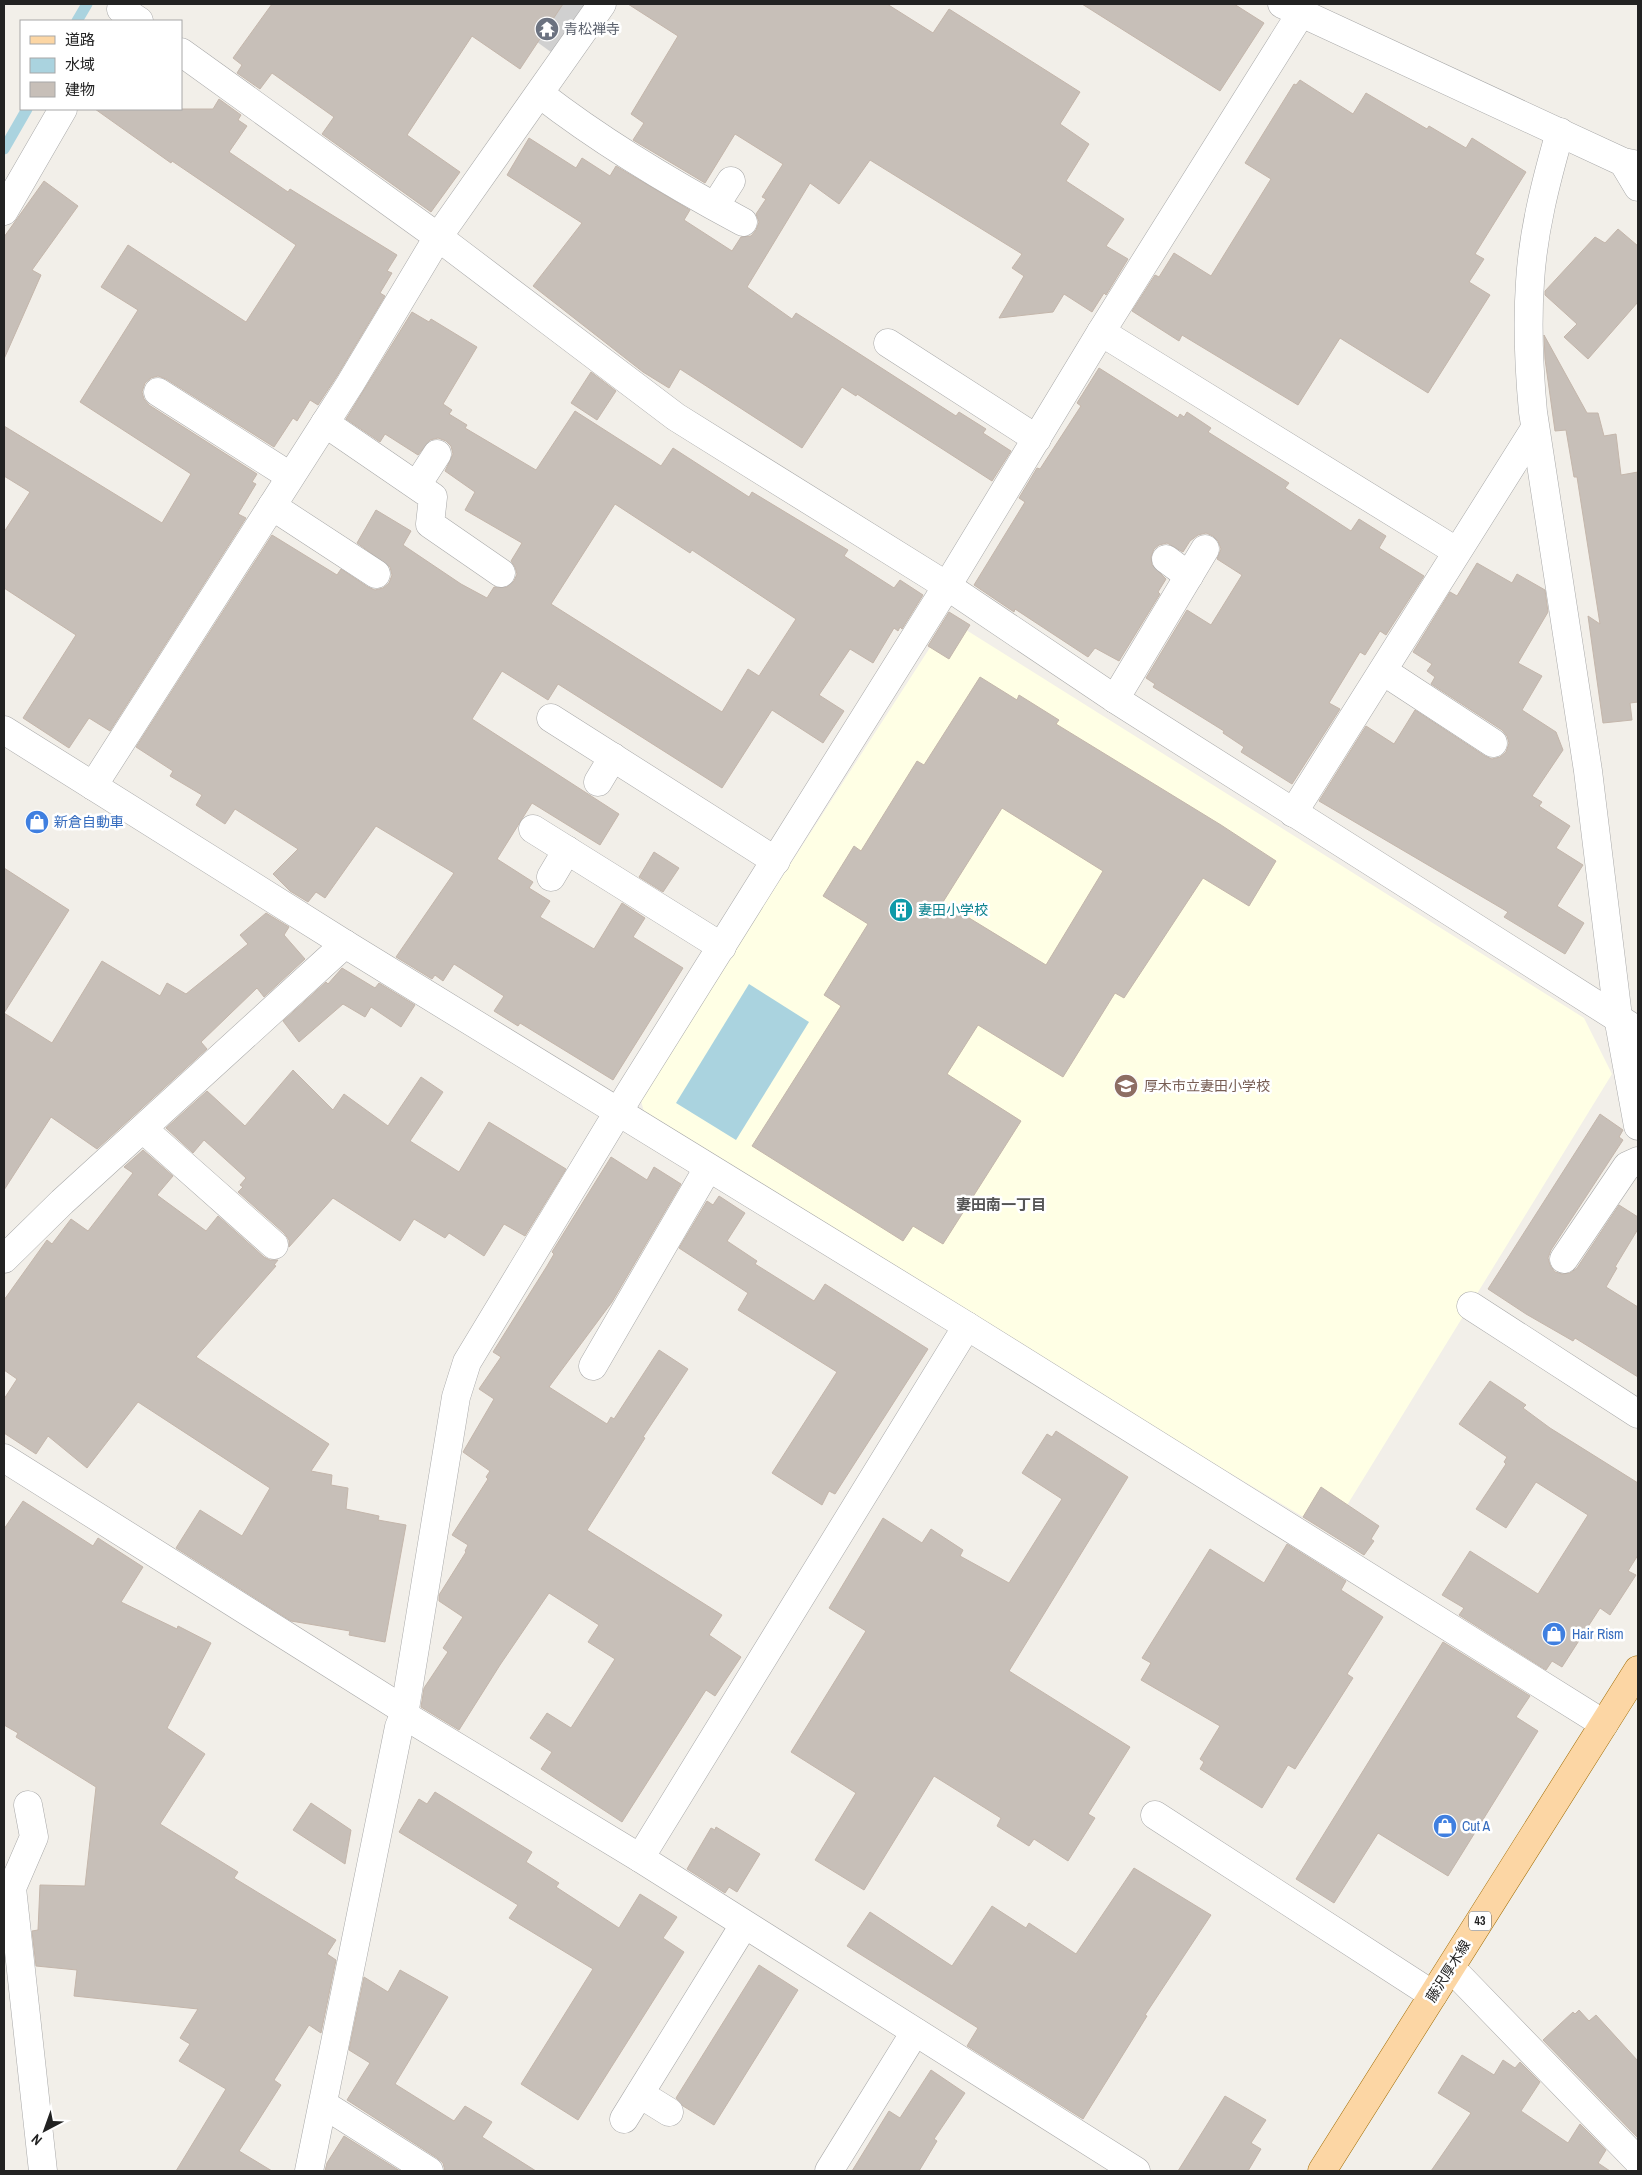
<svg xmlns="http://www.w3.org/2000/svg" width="1642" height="2175" viewBox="0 0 1642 2175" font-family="'Archivo Narrow','Noto Sans JP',sans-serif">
<rect width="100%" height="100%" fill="#f2efe9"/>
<path fill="#ffffe5" d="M 963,628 L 1584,1018 L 1612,1074 L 1330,1533 L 647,1123 L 640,1097 L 940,632 Z"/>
<path fill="#d0d0d0" d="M 485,4 L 592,4 L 555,55 Z"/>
<path fill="#aad3df" d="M 749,984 L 809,1022 L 736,1140 L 676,1103 Z"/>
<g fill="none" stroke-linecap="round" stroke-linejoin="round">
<g stroke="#aad3df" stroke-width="11">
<path d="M 77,21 L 87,4"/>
<path d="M 4,149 L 27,109"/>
</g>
</g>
<g fill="#c7bfb8" stroke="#c4b6ab" fill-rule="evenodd">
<path d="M 272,4 L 563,4 L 520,69 L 472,36 L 407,135 L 460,172 L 431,212 L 322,134 L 334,117 L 272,73 L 260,89 L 237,73 L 242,65 L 233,58 Z"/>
<path d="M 628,4 L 887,4 L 933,33 L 949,9 L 1080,92 L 1060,124 L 1089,144 L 1066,181 L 1124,219 L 1106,246 L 1128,259 L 1106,295 L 1104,293 L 1092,312 L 1064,294 L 1053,312 L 999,318 L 1024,276 L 1012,268 L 1022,254 L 870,160 L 839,204 L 810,183 L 747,287 L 792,319 L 796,313 L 956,416 L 959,412 L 986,429 L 983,433 L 1011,451 L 992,481 L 857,394 L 856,396 L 842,387 L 802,448 L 680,369 L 669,388 L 643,372 L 533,286 L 582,223 L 507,175 L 529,138 L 576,168 L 582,158 L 610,176 L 616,166 L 690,210 L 684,220 L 732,251 L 741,237 L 751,236 L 756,230 L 759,222 L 756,214 L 766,199 L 762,197 L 783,164 L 735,134 L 705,183 L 633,140 L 644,123 L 631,114 L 678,36 Z"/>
<path d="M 1082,4 L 1234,4 L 1264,23 L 1220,91 Z"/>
<path d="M 1300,80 L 1353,114 L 1366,93 L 1427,129 L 1429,126 L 1466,148 L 1472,138 L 1526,172 L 1475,254 L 1484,259 L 1469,282 L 1490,295 L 1428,393 L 1340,338 L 1298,405 L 1182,335 L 1179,341 L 1132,311 L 1155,275 L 1159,277 L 1174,253 L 1211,276 L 1271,179 L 1245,163 L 1294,84 L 1296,85 Z"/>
<path d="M 219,99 L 241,115 L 238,120 L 247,126 L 229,152 L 288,192 L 290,189 L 397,255 L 387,271 L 392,273 L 380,293 L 385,296 L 337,376 L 318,405 L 310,400 L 297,421 L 293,418 L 274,447 L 166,379 L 158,376 L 151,378 L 145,383 L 142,392 L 144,399 L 149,405 L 257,474 L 252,482 L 256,484 L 238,514 L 246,518 L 110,731 L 89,718 L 69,748 L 23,718 L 76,635 L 4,588 L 4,532 L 30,492 L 4,476 L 4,426 L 162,523 L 191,474 L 80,402 L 138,310 L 101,287 L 128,245 L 246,322 L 296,245 L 172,161 L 171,163 L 95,109 L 213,109 Z"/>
<path d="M 44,181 L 78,206 L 32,270 L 41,275 L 4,359 L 4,237 Z"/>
<path d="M 1618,229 L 1638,246 L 1638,302 L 1588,359 L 1564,337 L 1577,324 L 1545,295 L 1545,291 L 1595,237 L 1605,243 Z"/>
<path d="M 412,312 L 429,322 L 431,319 L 477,347 L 443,404 L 452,410 L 449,414 L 467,425 L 465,428 L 536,470 L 575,411 L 661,466 L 673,448 L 749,497 L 752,492 L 848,550 L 844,556 L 894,588 L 900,580 L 923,595 L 902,629 L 900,627 L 898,631 L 894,628 L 873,663 L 850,649 L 819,695 L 844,711 L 823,743 L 772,710 L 722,788 L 558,684 L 548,700 L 502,671 L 472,719 L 619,814 L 600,845 L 532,803 L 497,859 L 533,882 L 529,888 L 550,901 L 540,917 L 594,949 L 622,903 L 645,918 L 633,937 L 683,968 L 613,1080 L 520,1023 L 518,1026 L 494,1011 L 504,996 L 454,964 L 443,981 L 435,975 L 432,979 L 396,957 L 454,873 L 376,826 L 325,898 L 316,892 L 308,902 L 290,891 L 273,874 L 298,849 L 235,809 L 225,824 L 196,805 L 202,795 L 170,776 L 173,771 L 136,747 L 272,535 L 337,575 L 341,569 L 368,587 L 375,590 L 383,588 L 389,583 L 392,575 L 390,567 L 357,543 L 376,510 L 411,531 L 403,545 L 461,584 L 487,598 L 494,587 L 507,587 L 514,581 L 517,574 L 515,567 L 511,561 L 522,543 L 465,510 L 475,492 L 445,471 L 453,454 L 451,446 L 446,441 L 438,438 L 430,440 L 418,455 L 385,434 L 380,442 L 346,419 ZM 615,504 L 690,553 L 692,550 L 796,619 L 759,676 L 748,669 L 722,712 L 551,604 Z"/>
<path d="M 1544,335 L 1587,413 L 1598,413 L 1604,436 L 1616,434 L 1621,475 L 1638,472 L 1638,702 L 1630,703 L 1632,720 L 1603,723 L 1588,616 L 1600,624 L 1577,477 L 1574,477 L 1566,430 L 1555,431 L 1545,359 Z"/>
<path d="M 1099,368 L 1178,418 L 1180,414 L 1184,417 L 1187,412 L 1211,428 L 1208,432 L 1289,483 L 1285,488 L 1351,531 L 1359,519 L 1386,536 L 1379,548 L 1424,576 L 1386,635 L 1380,631 L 1365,655 L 1360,652 L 1329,703 L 1340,709 L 1292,784 L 1241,752 L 1244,747 L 1223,733 L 1224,731 L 1153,687 L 1155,684 L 1146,678 L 1187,610 L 1211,625 L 1242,575 L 1217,559 L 1221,549 L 1218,541 L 1213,536 L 1206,533 L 1198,535 L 1190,541 L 1183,552 L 1167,543 L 1159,545 L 1154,549 L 1151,557 L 1152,565 L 1166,579 L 1158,592 L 1160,594 L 1119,661 L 1095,648 L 1088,657 L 1015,609 L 1014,612 L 974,585 L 1025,502 L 1019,498 L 1037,468 L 1040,469 L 1081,406 L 1077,403 Z"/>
<path d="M 591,372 L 616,391 L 597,420 L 571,403 Z"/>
<path d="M 1477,563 L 1512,583 L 1517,574 L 1545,590 L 1548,612 L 1518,663 L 1542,676 L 1522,710 L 1556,732 L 1563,750 L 1532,796 L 1542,802 L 1539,806 L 1570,826 L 1556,848 L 1583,865 L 1557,906 L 1584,923 L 1565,954 L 1504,917 L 1508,912 L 1319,801 L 1366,726 L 1394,744 L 1415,710 L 1485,756 L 1492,759 L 1500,757 L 1506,752 L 1509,743 L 1507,736 L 1502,730 L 1431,684 L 1435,677 L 1427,671 L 1432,664 L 1413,652 L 1450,592 L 1457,596 Z"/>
<path d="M 949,612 L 970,625 L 949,659 L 928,646 Z"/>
<path d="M 980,677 L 1017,700 L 1019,695 L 1059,720 L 1056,724 L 1221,825 L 1276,861 L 1249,906 L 1203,878 L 1124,998 L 1115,993 L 1063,1077 L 978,1025 L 947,1074 L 1021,1121 L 943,1244 L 913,1226 L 903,1241 L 752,1146 L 841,1006 L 824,995 L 868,924 L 823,896 L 854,846 L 861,851 L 917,761 L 924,765 ZM 1002,808 L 1103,871 L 1046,965 L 943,902 Z"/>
<path d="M 654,852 L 679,868 L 663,892 L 639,877 Z"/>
<path d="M 4,868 L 69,910 L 4,1013 L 52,1043 L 102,961 L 160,996 L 167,983 L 186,994 L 248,944 L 240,935 L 266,913 L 289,927 L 284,935 L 305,959 L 264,997 L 257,988 L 201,1042 L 207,1049 L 97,1149 L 51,1117 L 4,1190 Z"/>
<path d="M 342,968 L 375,988 L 379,983 L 415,1005 L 401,1027 L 371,1007 L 365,1017 L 343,1004 L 299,1042 L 283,1021 L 326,982 L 328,984 Z"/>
<path d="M 293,1070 L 333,1110 L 344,1094 L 388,1126 L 421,1077 L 443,1092 L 410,1141 L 459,1172 L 489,1122 L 566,1169 L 525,1236 L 504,1224 L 484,1256 L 449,1233 L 445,1238 L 414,1219 L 400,1241 L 333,1198 L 289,1247 L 289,1240 L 284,1233 L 238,1192 L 243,1187 L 240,1185 L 246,1178 L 204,1140 L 193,1153 L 166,1128 L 207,1091 L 245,1126 Z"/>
<path d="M 1600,1114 L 1623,1130 L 1619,1137 L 1623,1140 L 1551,1250 L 1548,1258 L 1550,1265 L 1555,1272 L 1562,1274 L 1570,1273 L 1577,1268 L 1619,1205 L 1638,1217 L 1638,1229 L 1615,1267 L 1617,1268 L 1606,1287 L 1638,1307 L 1638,1377 L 1575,1338 L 1573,1341 L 1526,1314 L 1488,1289 Z"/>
<path d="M 143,1150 L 173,1176 L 157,1195 L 206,1231 L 218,1216 L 264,1257 L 270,1260 L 278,1260 L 274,1265 L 276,1266 L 196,1357 L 329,1444 L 311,1471 L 332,1475 L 331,1485 L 348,1488 L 346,1509 L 379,1516 L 378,1520 L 406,1525 L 385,1642 L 349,1635 L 350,1631 L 291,1621 L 176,1548 L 200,1510 L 242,1536 L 270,1488 L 138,1402 L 87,1468 L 48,1436 L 36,1454 L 4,1433 L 4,1399 L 17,1379 L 4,1370 L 4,1300 L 47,1240 L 52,1244 L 71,1219 L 88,1231 L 133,1173 L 124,1167 Z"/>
<path d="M 611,1157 L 647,1180 L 654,1167 L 681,1184 L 612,1302 L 549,1387 L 607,1424 L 611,1417 L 614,1419 L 659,1350 L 688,1369 L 643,1437 L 645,1438 L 587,1530 L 722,1615 L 709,1635 L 741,1657 L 715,1696 L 706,1690 L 622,1822 L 541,1769 L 552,1752 L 530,1738 L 547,1713 L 571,1728 L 615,1659 L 588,1642 L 599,1625 L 549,1593 L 500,1665 L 459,1730 L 421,1707 L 424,1688 L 448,1652 L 443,1648 L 463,1617 L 439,1601 L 439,1595 L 466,1552 L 465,1551 L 468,1545 L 452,1535 L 488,1479 L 486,1477 L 490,1471 L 463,1452 L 494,1399 L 479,1389 L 501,1357 L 493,1352 L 547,1266 L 554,1254 L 552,1252 Z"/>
<path d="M 719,1196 L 745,1213 L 727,1241 L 757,1261 L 755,1264 L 814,1301 L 825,1284 L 928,1349 L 835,1494 L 829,1491 L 822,1505 L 772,1473 L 837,1372 L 738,1310 L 748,1293 L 679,1248 L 707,1201 L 713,1205 Z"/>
<path d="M 1490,1381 L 1526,1405 L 1523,1408 L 1550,1428 L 1638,1483 L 1638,1555 L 1628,1571 L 1636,1575 L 1610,1615 L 1600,1608 L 1562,1667 L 1552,1661 L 1546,1670 L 1459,1615 L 1464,1608 L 1442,1595 L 1470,1551 L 1538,1594 L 1588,1515 L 1536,1482 L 1506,1528 L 1476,1509 L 1506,1464 L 1504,1462 L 1507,1457 L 1459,1424 Z"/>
<path d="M 1056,1431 L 1128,1477 L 1009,1671 L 1130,1747 L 1088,1814 L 1095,1818 L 1068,1861 L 1034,1839 L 1029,1846 L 997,1826 L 1001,1818 L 934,1776 L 864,1890 L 815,1860 L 856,1793 L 791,1752 L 866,1631 L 829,1608 L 883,1518 L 922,1543 L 931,1529 L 963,1550 L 960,1556 L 1009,1583 L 1062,1499 L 1022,1473 L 1047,1434 L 1052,1437 Z"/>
<path d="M 1321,1487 L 1379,1526 L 1371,1539 L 1374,1541 L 1364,1555 L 1303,1517 Z"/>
<path d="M 23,1501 L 93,1546 L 98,1538 L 143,1567 L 121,1602 L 177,1629 L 178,1626 L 211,1643 L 167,1728 L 205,1754 L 160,1824 L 238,1872 L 234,1878 L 336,1940 L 327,1954 L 336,1960 L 321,2033 L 309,2025 L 274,2080 L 281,2085 L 239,2151 L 272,2171 L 176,2171 L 226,2089 L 179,2061 L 190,2044 L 180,2038 L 198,2009 L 74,1996 L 77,1970 L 36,1966 L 32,1931 L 38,1930 L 40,1885 L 85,1886 L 96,1787 L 16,1737 L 18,1733 L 4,1725 L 4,1529 Z"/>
<path d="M 1287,1544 L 1346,1581 L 1341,1590 L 1383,1617 L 1347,1674 L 1353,1678 L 1295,1769 L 1288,1765 L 1262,1808 L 1200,1769 L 1204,1762 L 1200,1759 L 1220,1726 L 1141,1680 L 1151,1663 L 1142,1658 L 1210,1549 L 1264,1583 Z"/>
<path d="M 1443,1642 L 1530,1696 L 1516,1717 L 1538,1731 L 1448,1876 L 1378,1833 L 1334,1903 L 1296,1879 Z"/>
<path d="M 435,1792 L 532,1852 L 526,1862 L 559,1883 L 556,1887 L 619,1928 L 640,1894 L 677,1917 L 663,1938 L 684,1952 L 578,2120 L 521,2084 L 593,1969 L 509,1918 L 518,1905 L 399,1832 L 419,1799 L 427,1804 Z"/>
<path d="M 311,1803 L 351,1830 L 345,1864 L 293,1830 Z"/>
<path d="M 716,1827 L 760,1854 L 737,1892 L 729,1887 L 725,1893 L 687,1869 L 711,1828 L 715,1830 Z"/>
<path d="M 1134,1868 L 1211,1915 L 1145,2015 L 1147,2016 L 1083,2119 L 967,2046 L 978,2028 L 847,1946 L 870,1912 L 952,1966 L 992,1906 L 1026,1928 L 1029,1923 L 1076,1954 Z"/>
<path d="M 759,1965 L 798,1990 L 714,2125 L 683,2106 L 676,2098 Z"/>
<path d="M 400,1970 L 448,1997 L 395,2084 L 454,2121 L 465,2106 L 492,2122 L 482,2137 L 536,2171 L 445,2171 L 443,2163 L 437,2158 L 347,2100 L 370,2063 L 349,2050 L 364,1977 L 388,1992 Z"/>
<path d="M 1579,2010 L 1589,2021 L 1596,2015 L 1638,2061 L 1638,2138 L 1543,2040 L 1573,2012 L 1575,2014 Z"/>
<path d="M 1462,2055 L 1494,2075 L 1503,2060 L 1515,2068 L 1520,2062 L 1540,2082 L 1521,2111 L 1568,2143 L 1580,2124 L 1606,2150 L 1598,2163 L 1610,2171 L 1431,2171 L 1471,2113 L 1438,2093 Z"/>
<path d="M 931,2070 L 965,2093 L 934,2139 L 937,2141 L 919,2171 L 852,2171 L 889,2111 L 900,2118 Z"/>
<path d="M 1225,2096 L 1266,2120 L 1251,2143 L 1261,2149 L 1248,2171 L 1178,2171 Z"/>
<path d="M 344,2136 L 400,2171 L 325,2171 L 327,2163 Z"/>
</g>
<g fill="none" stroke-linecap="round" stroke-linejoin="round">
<g stroke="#a9a9a9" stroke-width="29">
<g id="minor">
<path d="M 602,4 L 438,237 L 676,417 L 947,586 L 1115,699 L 1638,1031"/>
<path d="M 1282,4 L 1623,162 L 1638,165"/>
<path d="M 121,9 L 139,21"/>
<path d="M 540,94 C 603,143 672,184 743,222"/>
<path d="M 1560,132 C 1546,181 1533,231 1530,282 C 1527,325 1529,369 1533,412 L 1588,771 L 1618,1017 L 1638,1126"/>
<path d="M 1623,162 L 1638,187"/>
<path d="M 715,206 L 731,181"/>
<path d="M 4,211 L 63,109"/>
<path d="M 1101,332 L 1456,551"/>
<path d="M 888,343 L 1037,439"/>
<path d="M 158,392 L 290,476"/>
<path d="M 325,423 L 433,497 L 430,524 L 501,573"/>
<path d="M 417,485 L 437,454"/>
<path d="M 272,506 L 376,574"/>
<path d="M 1166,559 L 1189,576"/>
<path d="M 1383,671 L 1493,743"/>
<path d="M 1115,699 L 1205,549"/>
<path d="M 551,718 L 776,861"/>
<path d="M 4,730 L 345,944 L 967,1326 L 1604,1724"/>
<path d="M 598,782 L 613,757"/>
<path d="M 93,786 L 350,384 L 438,237 L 181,52"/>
<path d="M 1293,813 L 1534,430"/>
<path d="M 533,829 L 722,947"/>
<path d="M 551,877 L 567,850"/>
<path d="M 143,1129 L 274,1245"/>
<path d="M 4,1259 L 62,1202 L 345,944"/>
<path d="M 1564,1259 L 1627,1166 L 1638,1161"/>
<path d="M 1471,1306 L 1638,1414"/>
<path d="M 593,1366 L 708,1168"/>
<path d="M 4,1458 L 404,1710"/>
<path d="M 404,1715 L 640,1858 L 1136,2171"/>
<path d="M 28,1805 L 34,1837 L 12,1888 L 43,2171"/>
<path d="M 1155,1815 L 1433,1995"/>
<path d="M 640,1858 L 967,1326"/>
<path d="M 1451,1968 L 1638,2161"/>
<path d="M 640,2094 L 669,2112"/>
<path d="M 323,2104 L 429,2171"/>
<path d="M 624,2119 L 744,1925"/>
<path d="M 309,2171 L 399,1727 L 404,1715 L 456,1397 L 467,1362 L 629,1094 L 947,586 L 1101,332 L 1301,13"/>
<path d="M 829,2171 L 915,2032"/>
</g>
</g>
<g stroke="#a06b00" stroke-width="29">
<path id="major" d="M 1322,2171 L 1638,1670"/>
</g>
<use href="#minor" stroke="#fff" stroke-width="28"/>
<use href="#major" stroke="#fcd6a4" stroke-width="28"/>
</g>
<defs>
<g id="temple-disc" transform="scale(1.25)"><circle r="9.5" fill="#6b7280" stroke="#fff"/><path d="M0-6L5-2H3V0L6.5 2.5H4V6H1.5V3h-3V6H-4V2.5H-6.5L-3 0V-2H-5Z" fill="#fff"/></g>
<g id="shop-disc" transform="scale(1.25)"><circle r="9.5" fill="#3f7fe0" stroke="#fff"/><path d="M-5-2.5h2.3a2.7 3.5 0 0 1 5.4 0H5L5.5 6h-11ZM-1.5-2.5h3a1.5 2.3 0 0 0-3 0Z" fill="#fff"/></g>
<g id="building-disc" transform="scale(1.25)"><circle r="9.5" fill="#0f9aa8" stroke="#fff"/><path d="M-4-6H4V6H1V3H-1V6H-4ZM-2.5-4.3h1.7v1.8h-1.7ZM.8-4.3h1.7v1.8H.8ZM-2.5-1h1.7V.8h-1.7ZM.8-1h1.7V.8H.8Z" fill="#fff"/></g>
<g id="school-disc" transform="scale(1.25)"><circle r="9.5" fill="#8d6e63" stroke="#fff"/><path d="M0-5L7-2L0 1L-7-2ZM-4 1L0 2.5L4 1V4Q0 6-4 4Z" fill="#fff"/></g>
</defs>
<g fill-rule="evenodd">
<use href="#temple-disc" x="547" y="29"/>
<use href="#shop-disc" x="37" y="822"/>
<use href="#building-disc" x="901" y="910"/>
<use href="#school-disc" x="1126" y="1086"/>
<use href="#shop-disc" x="1554" y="1634"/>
<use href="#shop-disc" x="1445" y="1826"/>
</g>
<g text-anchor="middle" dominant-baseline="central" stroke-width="5" stroke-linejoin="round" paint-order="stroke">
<rect fill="#fff" stroke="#646464" stroke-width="1" x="1469" y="1911.5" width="22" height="19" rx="4"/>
<g font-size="12" font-weight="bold" fill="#222">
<text x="1480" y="1921">43</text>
</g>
<g font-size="14" fill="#5b616d" stroke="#fff" text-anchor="start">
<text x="564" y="29">青松禅寺</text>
</g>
<g font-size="14" fill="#366cbe" stroke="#fff" text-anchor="start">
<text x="54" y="822">新倉自動車</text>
<text x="1572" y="1634">Hair Rism</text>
<text x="1462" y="1826">Cut A</text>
</g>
<g font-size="14" fill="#0d838f" stroke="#fff" text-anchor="start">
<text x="918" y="910">妻田小学校</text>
</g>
<g font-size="14" fill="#785e54" stroke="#fff" text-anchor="start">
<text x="1144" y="1086">厚木市立妻田小学校</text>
</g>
<g font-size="14" fill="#222" stroke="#fff">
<text transform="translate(1448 1971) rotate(-58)">藤沢厚木線</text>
</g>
<g font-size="15" font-weight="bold" fill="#555" stroke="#fff">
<text x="1001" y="1204">妻田南一丁目</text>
</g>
</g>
<rect width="1642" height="2175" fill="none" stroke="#222222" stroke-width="10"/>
<rect x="20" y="20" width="162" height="90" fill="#ffffff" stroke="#a7a7a7"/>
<rect x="30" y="36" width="25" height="8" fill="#fcd6a4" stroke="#a7a7a7"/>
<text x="65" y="45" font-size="15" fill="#222222">道路</text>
<rect x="30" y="58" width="25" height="15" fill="#aad3df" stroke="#a7a7a7"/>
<text x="65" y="70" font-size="15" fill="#222222">水域</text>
<rect x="30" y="82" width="25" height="15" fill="#c7bfb8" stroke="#a7a7a7"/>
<text x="65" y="95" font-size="15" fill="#222222">建物</text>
<g transform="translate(45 2130) rotate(221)" stroke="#ffffff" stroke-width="4" paint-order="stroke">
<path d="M0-4L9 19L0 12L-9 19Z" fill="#222222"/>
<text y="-8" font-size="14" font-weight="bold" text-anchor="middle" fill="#222222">N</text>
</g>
</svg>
